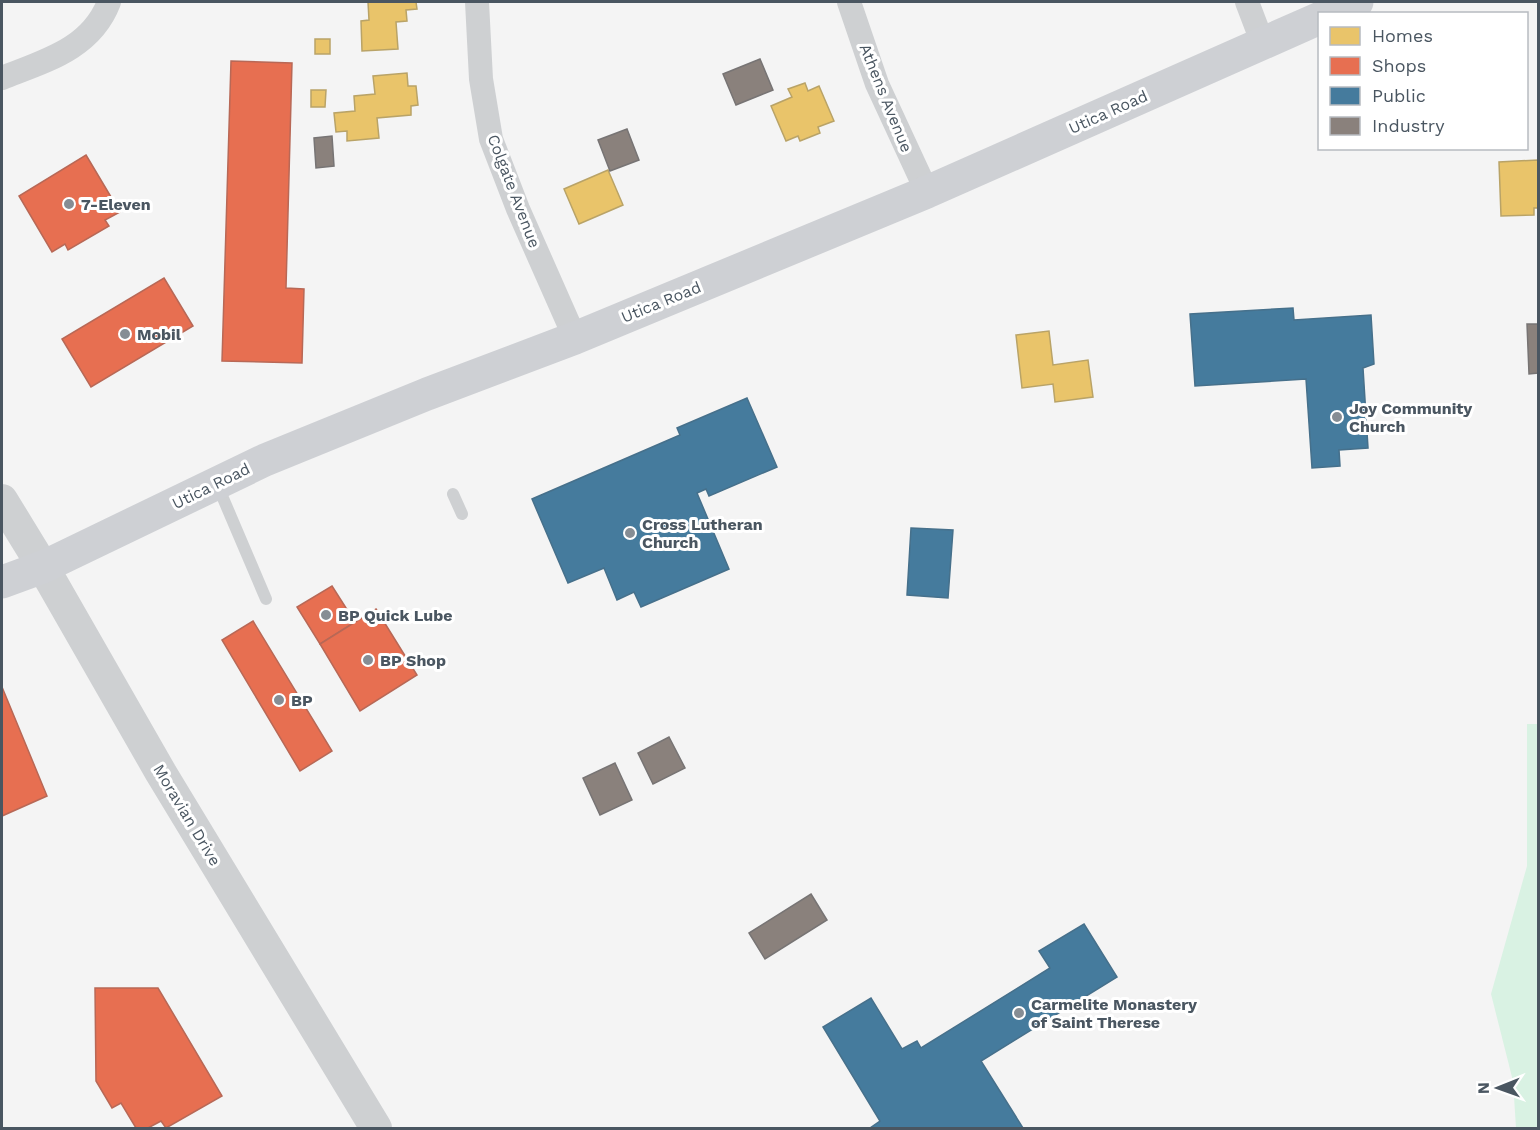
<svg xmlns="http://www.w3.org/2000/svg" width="1540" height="1130" viewBox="0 0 1540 1130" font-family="'Work Sans',sans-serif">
<rect width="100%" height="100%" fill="#f4f4f4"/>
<path fill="#d9f2e3" d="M 1527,724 L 1538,724 L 1538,1128 L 1516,1128 L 1513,1081 L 1491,994 L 1527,866 Z"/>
<g fill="#e9c46a" stroke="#b9a367" stroke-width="1.5">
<path d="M 368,2 L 416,2 L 417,9 L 406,10 L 407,21 L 396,22 L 398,49 L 362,51 L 361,21 L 369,20 Z"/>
<rect x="315" y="39" width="15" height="15"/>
<path d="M 407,73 L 408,86 L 416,86 L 418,105 L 411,106 L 411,115 L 377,118 L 379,138 L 347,141 L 347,131 L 336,132 L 334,113 L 355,111 L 354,96 L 375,94 L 373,76 Z"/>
<path d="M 805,83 L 808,91 L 819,86 L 834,121 L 818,127 L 820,133 L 800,141 L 798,136 L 786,141 L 771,106 L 792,97 L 788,89 Z"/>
<path d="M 311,90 L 326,90 L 325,107 L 311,107 Z"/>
<path d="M 1538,160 L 1538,208 L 1534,208 L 1534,215 L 1501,216 L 1499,162 Z"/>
<path d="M 608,170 L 623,205 L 579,224 L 564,189 Z"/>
<path d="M 1049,331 L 1053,365 L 1088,360 L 1093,397 L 1055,402 L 1053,384 L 1022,388 L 1016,335 Z"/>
</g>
<g fill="#e76f51" stroke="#b86856" stroke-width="1.5">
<path d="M 231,61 L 292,63 L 286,288 L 304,289 L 302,363 L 222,361 Z"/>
<path d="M 86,155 L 120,212 L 105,220 L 109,226 L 68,250 L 65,244 L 52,252 L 19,196 Z"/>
<path d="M 164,278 L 193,326 L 91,387 L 62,339 Z"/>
<path d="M 332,586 L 355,622 L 320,644 L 297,607 Z"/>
<path d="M 376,609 L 417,675 L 360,711 L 320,644 Z"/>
<path d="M 253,621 L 332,751 L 300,771 L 222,640 Z"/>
<path d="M 2,687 L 47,796 L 2,816 Z"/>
<path d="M 95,988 L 158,988 L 222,1096 L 166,1128 L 161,1121 L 148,1128 L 136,1128 L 121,1103 L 112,1108 L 96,1081 Z"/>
</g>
<g fill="#457b9d" stroke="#46708b" stroke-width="1.5">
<path d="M 1293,308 L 1294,320 L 1371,315 L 1374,364 L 1363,368 L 1368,448 L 1339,450 L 1340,466 L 1312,468 L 1306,379 L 1195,386 L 1190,314 Z"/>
<path d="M 747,398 L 777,467 L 709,496 L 706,489 L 697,493 L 729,569 L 641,607 L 634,592 L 617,600 L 604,568 L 568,583 L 532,499 L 680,435 L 677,428 Z"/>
<path d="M 911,528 L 953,530 L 948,598 L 907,595 Z"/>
<path d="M 1084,924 L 1117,977 L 981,1061 L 1023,1128 L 870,1128 L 880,1121 L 823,1027 L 871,998 L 902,1049 L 917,1041 L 921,1048 L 1050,968 L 1039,951 Z"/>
</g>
<g fill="#8a817c" stroke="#777474" stroke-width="1.5">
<path d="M 760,59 L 773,90 L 736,105 L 723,74 Z"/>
<path d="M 627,129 L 639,160 L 610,171 L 598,140 Z"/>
<path d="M 332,136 L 334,166 L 316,168 L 314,138 Z"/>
<path d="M 1527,324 L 1538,324 L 1538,373 L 1529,374 Z"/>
<path d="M 669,737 L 685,768 L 653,784 L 638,753 Z"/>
<path d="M 615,763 L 632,800 L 600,815 L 583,778 Z"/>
<path d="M 811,894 L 827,920 L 765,959 L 749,933 Z"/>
</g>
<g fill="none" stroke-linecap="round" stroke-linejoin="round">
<g stroke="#ced0d2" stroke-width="12">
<path d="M 217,484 L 266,599"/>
<path d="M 453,494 L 462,514"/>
</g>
<g stroke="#ced0d2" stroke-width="24">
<path d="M 477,2 L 481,79 L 491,139 L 518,209 L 575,338"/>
<path d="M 849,2 L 877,84 L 927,192"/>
<path d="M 1247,2 L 1263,44"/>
<path d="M 2,78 C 45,61 91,49 109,2"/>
</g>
<path stroke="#ced0d2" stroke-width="32" d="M 2,500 L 43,567 L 161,773 L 376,1128"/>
<g stroke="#ced0d4" stroke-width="33">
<path d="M 1330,14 L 1357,2"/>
<path d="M 2,582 L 43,567 L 265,460 L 427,394 L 575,338 L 927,192 L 1320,18"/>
</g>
</g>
<g fill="#868d94" stroke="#fff" stroke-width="2">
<circle cx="69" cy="204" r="6"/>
<circle cx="125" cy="334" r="6"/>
<circle cx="1337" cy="417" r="6"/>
<circle cx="630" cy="533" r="6"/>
<circle cx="326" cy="615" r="6"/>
<circle cx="368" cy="660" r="6"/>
<circle cx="279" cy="700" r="6"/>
<circle cx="1019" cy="1013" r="6"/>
</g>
<g text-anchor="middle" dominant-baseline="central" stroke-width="6" stroke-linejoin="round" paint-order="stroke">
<g font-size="16" fill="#4a5661" stroke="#fff">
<text transform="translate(886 98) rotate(68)">Athens Avenue</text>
<text transform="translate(1108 112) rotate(-24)">Utica Road</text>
<text transform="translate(514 191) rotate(69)">Colgate Avenue</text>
<text transform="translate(661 302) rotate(-22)">Utica Road</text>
<text transform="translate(211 486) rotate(-26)">Utica Road</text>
<text transform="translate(187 815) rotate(59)">Moravian Drive</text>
</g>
<g font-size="16" font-weight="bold" fill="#4a5661" stroke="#fff" text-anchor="start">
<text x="81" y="204">7-Eleven</text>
<text x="137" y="334">Mobil</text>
<text x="1349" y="408">Joy Community<tspan x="1349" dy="18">Church</tspan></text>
<text x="642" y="524">Cross Lutheran<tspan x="642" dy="18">Church</tspan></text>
<text x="338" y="615">BP Quick Lube</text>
<text x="380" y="660">BP Shop</text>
<text x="291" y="700">BP</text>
<text x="1031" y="1004">Carmelite Monastery<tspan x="1031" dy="18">of Saint Therese</tspan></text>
</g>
</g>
<rect width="1540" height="1130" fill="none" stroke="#4a5661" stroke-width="6"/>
<rect x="1318" y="12" width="210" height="138" fill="#ffffff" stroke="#b7bbc0" stroke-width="1.5"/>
<rect x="1330" y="27" width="30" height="18" fill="#e9c46a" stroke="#b7bbc0" stroke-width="1.5"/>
<text x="1372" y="42" font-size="18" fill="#4a5661">Homes</text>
<rect x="1330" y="57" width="30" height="18" fill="#e76f51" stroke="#b7bbc0" stroke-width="1.5"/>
<text x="1372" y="72" font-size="18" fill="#4a5661">Shops</text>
<rect x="1330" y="87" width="30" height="18" fill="#457b9d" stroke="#b7bbc0" stroke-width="1.5"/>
<text x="1372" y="102" font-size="18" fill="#4a5661">Public</text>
<rect x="1330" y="117" width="30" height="18" fill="#8a817c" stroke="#b7bbc0" stroke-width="1.5"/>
<text x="1372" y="132" font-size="18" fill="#4a5661">Industry</text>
<g transform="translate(1498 1088) rotate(269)" stroke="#ffffff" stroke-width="4.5" paint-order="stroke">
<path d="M0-4.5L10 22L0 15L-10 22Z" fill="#4a5661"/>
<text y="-9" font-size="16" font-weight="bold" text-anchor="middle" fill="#4a5661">N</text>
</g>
</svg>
